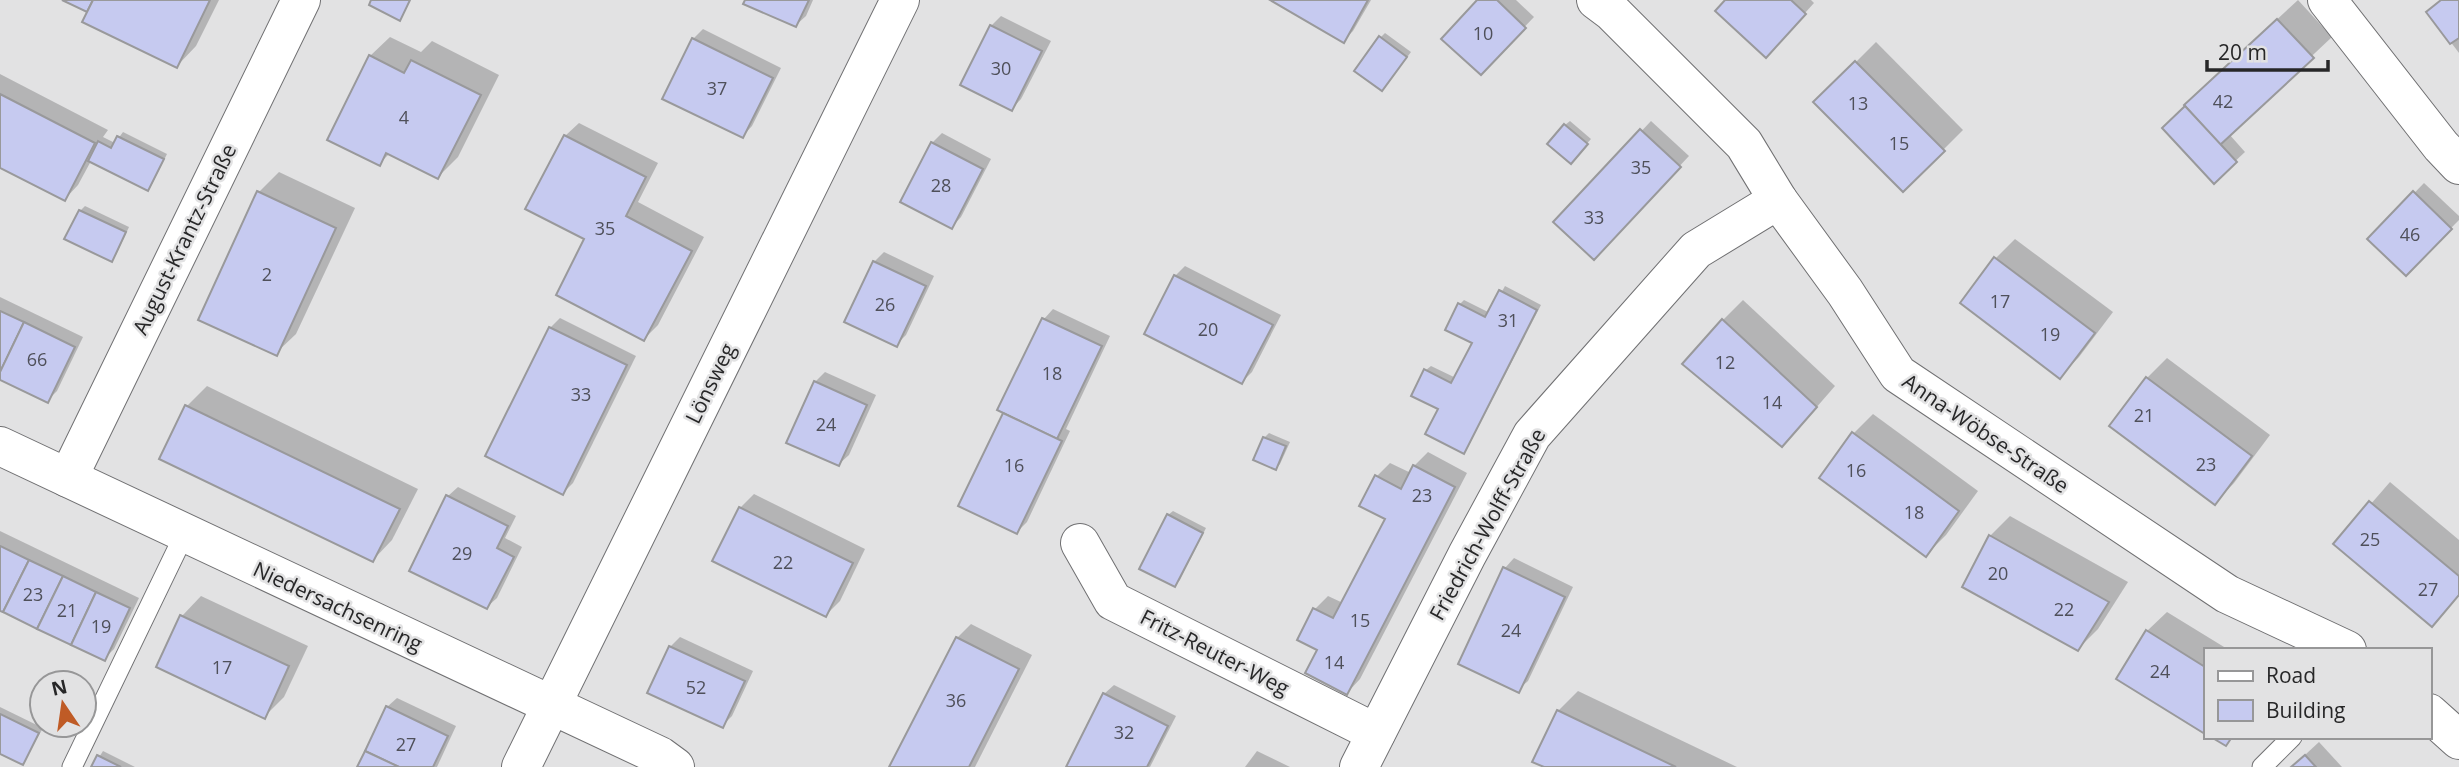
<svg xmlns="http://www.w3.org/2000/svg" width="2459" height="767" viewBox="0 0 2459 767" font-family="'Open Sans',sans-serif">
<rect width="100%" height="100%" fill="#e2e2e3"/>
<g fill="#0003">
<path d="M 66,0 L 219,0 L 196,46 L 177,66 L 89,11 Z"/>
<path d="M 747,0 L 813,0 L 806,16 L 796,25 Z"/>
<path d="M 1273,0 L 1371,0 L 1353,31 L 1344,40 Z"/>
<path d="M 1480,0 L 1516,0 L 1534,17 L 1481,73 Z"/>
<path d="M 1727,0 L 1811,0 L 1814,3 L 1775,46 Z"/>
<path d="M 2298,0 L 2332,37 L 2229,134 L 2245,152 L 2214,181 L 2206,85 Z"/>
<path d="M 2441,0 L 2459,0 L 2459,53 L 2428,12 Z"/>
<path d="M 1001,16 L 1051,41 L 1021,99 L 1012,109 L 991,26 Z"/>
<path d="M 703,29 L 781,68 L 752,126 L 743,136 L 693,39 Z"/>
<path d="M 1385,33 L 1411,52 L 1387,84 L 1380,38 Z"/>
<path d="M 390,37 L 421,52 L 432,41 L 499,75 L 458,157 L 438,177 L 390,153 L 379,164 L 370,56 Z"/>
<path d="M 1876,42 L 1963,130 L 1903,190 L 1816,102 Z"/>
<path d="M 0,74 L 108,130 L 103,137 L 115,143 L 123,132 L 167,154 L 152,184 L 148,189 L 91,161 L 78,185 L 65,199 L 0,166 Z"/>
<path d="M 1570,121 L 1591,139 L 1575,157 L 1565,125 Z"/>
<path d="M 1651,121 L 1689,156 L 1603,248 L 1556,222 Z"/>
<path d="M 579,123 L 658,163 L 638,202 L 704,237 L 658,325 L 644,339 L 586,239 L 565,136 Z"/>
<path d="M 942,133 L 991,159 L 961,217 L 952,227 L 932,143 Z"/>
<path d="M 279,172 L 355,208 L 296,334 L 276,353 L 200,319 L 259,192 Z"/>
<path d="M 2424,183 L 2459,216 L 2459,220 L 2406,274 L 2370,239 Z"/>
<path d="M 85,206 L 129,227 L 116,255 L 111,260 L 80,211 Z"/>
<path d="M 2015,239 L 2113,312 L 2079,357 L 2060,377 L 1996,258 Z"/>
<path d="M 884,252 L 934,276 L 906,335 L 896,345 L 874,262 Z"/>
<path d="M 1185,266 L 1281,315 L 1252,372 L 1242,382 L 1175,276 Z"/>
<path d="M 1505,286 L 1541,305 L 1468,447 L 1463,452 L 1440,409 L 1426,370 L 1431,366 L 1456,378 L 1474,342 L 1460,304 L 1464,300 L 1490,313 Z"/>
<path d="M 0,297 L 83,337 L 57,391 L 47,401 L 0,378 Z"/>
<path d="M 1743,300 L 1835,386 L 1802,424 L 1723,320 Z"/>
<path d="M 1053,309 L 1110,336 L 1066,429 L 1070,431 L 1027,522 L 1017,532 L 960,505 L 1005,413 L 1000,410 L 1044,319 Z"/>
<path d="M 560,318 L 636,356 L 573,483 L 563,493 L 550,328 Z"/>
<path d="M 2167,358 L 2270,435 L 2234,483 L 2215,503 L 2147,378 Z"/>
<path d="M 825,372 L 876,395 L 849,455 L 839,464 L 815,382 Z"/>
<path d="M 207,386 L 418,489 L 392,540 L 373,560 L 187,406 Z"/>
<path d="M 1873,414 L 1978,491 L 1946,535 L 1926,555 L 1853,434 Z"/>
<path d="M 1269,433 L 1290,442 L 1280,464 L 1276,468 L 1264,438 Z"/>
<path d="M 1428,452 L 1467,473 L 1360,679 L 1347,693 L 1319,650 L 1315,609 L 1328,596 L 1343,603 L 1387,519 L 1377,476 L 1390,463 L 1411,473 L 1414,466 Z"/>
<path d="M 2390,482 L 2459,540 L 2459,596 L 2432,624 L 2336,544 Z"/>
<path d="M 458,487 L 516,516 L 505,538 L 522,547 L 497,598 L 487,607 L 448,496 Z"/>
<path d="M 754,494 L 865,549 L 840,601 L 826,615 L 740,508 Z"/>
<path d="M 1173,511 L 1206,528 L 1180,580 L 1175,585 L 1168,515 Z"/>
<path d="M 2010,516 L 2128,582 L 2098,629 L 2078,649 L 1990,536 Z"/>
<path d="M 0,531 L 139,598 L 114,649 L 104,659 L 0,609 Z"/>
<path d="M 1514,558 L 1573,587 L 1528,681 L 1518,690 L 1505,568 Z"/>
<path d="M 201,596 L 308,646 L 284,697 L 264,717 L 182,616 Z"/>
<path d="M 2167,612 L 2229,650 L 2205,650 L 2205,732 L 2118,678 L 2147,631 Z"/>
<path d="M 971,624 L 1032,655 L 975,767 L 891,767 L 957,638 Z"/>
<path d="M 680,637 L 753,671 L 732,716 L 722,726 L 670,647 Z"/>
<path d="M 1114,685 L 1176,716 L 1150,767 L 1068,767 L 1104,694 Z"/>
<path d="M 1578,691 L 1737,767 L 1548,767 L 1558,711 Z"/>
<path d="M 397,698 L 456,726 L 437,767 L 358,767 L 387,707 Z"/>
<path d="M 0,707 L 43,728 L 23,763 L 0,752 Z"/>
<path d="M 2319,742 L 2342,767 L 2292,767 Z"/>
<path d="M 103,751 L 135,767 L 93,767 Z"/>
<path d="M 1257,751 L 1290,767 L 1245,767 Z"/>
</g>
<g fill="#c6caf0" stroke="#99999b" stroke-width="2">
<path d="M 62,0 L 93,0 L 87,12 Z"/>
<path d="M 93,0 L 210,0 L 177,68 L 82,22 Z"/>
<path d="M 371,0 L 410,0 L 400,21 L 369,5 Z"/>
<path d="M 745,0 L 809,0 L 796,27 L 743,4 Z"/>
<path d="M 1270,0 L 1368,0 L 1344,43 Z"/>
<path d="M 1477,0 L 1497,0 L 1526,28 L 1481,75 L 1441,39 Z"/>
<path d="M 1725,0 L 1791,0 L 1806,14 L 1766,58 L 1715,11 Z"/>
<path d="M 2441,0 L 2459,0 L 2459,38 L 2450,44 L 2426,12 Z"/>
<path d="M 2277,19 L 2314,58 L 2220,145 L 2184,105 Z"/>
<path d="M 990,25 L 1042,51 L 1012,111 L 960,85 Z"/>
<path d="M 1379,36 L 1407,57 L 1382,91 L 1354,71 Z"/>
<path d="M 692,38 L 773,78 L 743,138 L 662,99 Z"/>
<path d="M 369,55 L 404,73 L 411,60 L 481,95 L 438,179 L 386,153 L 380,166 L 327,140 Z"/>
<path d="M 1855,61 L 1945,151 L 1903,192 L 1813,102 Z"/>
<path d="M 0,94 L 95,143 L 65,201 L 0,168 Z"/>
<path d="M 2185,106 L 2237,162 L 2214,184 L 2162,128 Z"/>
<path d="M 1564,124 L 1588,144 L 1571,164 L 1547,144 Z"/>
<path d="M 1640,129 L 1681,167 L 1594,260 L 1553,222 Z"/>
<path d="M 564,135 L 646,177 L 626,216 L 692,251 L 644,341 L 556,295 L 584,239 L 525,209 Z"/>
<path d="M 117,136 L 164,159 L 148,191 L 88,161 L 98,141 L 111,148 Z"/>
<path d="M 931,142 L 983,169 L 952,229 L 900,202 Z"/>
<path d="M 257,191 L 336,228 L 277,356 L 198,320 Z"/>
<path d="M 2413,191 L 2452,229 L 2406,276 L 2367,239 Z"/>
<path d="M 79,210 L 126,232 L 112,262 L 64,239 Z"/>
<path d="M 1994,257 L 2095,333 L 2060,379 L 1960,303 Z"/>
<path d="M 873,261 L 926,286 L 897,347 L 844,322 Z"/>
<path d="M 1174,275 L 1273,325 L 1242,384 L 1144,334 Z"/>
<path d="M 1499,290 L 1537,310 L 1464,454 L 1425,434 L 1438,409 L 1411,396 L 1424,369 L 1451,383 L 1472,343 L 1445,330 L 1458,303 L 1485,317 Z"/>
<path d="M 0,311 L 24,322 L 0,372 Z"/>
<path d="M 1042,318 L 1102,346 L 1057,439 L 997,410 Z"/>
<path d="M 1722,319 L 1817,407 L 1782,447 L 1682,364 Z"/>
<path d="M 24,322 L 75,347 L 48,403 L 0,380 L 0,372 Z"/>
<path d="M 549,327 L 627,365 L 563,495 L 485,456 Z"/>
<path d="M 2146,377 L 2252,456 L 2215,505 L 2109,426 Z"/>
<path d="M 814,381 L 867,405 L 839,466 L 786,443 Z"/>
<path d="M 185,405 L 400,509 L 373,562 L 159,459 Z"/>
<path d="M 1003,413 L 1062,441 L 1017,534 L 958,506 Z"/>
<path d="M 1852,432 L 1959,511 L 1926,557 L 1819,478 Z"/>
<path d="M 1263,437 L 1286,446 L 1276,470 L 1253,460 Z"/>
<path d="M 1413,465 L 1455,487 L 1347,695 L 1305,673 L 1317,650 L 1297,640 L 1313,608 L 1333,618 L 1385,519 L 1359,506 L 1375,475 L 1401,489 Z"/>
<path d="M 446,495 L 508,526 L 497,548 L 514,557 L 487,609 L 409,571 Z"/>
<path d="M 2369,501 L 2459,576 L 2459,595 L 2432,627 L 2333,544 Z"/>
<path d="M 739,507 L 853,563 L 826,617 L 712,561 Z"/>
<path d="M 1167,514 L 1203,533 L 1175,587 L 1139,569 Z"/>
<path d="M 1989,535 L 2109,602 L 2078,651 L 1962,587 Z"/>
<path d="M 0,546 L 29,560 L 3,612 L 0,611 Z"/>
<path d="M 29,560 L 63,576 L 37,629 L 3,612 Z"/>
<path d="M 1503,567 L 1565,597 L 1519,693 L 1458,664 Z"/>
<path d="M 63,576 L 96,592 L 71,645 L 37,629 Z"/>
<path d="M 96,592 L 130,608 L 105,661 L 71,645 Z"/>
<path d="M 180,615 L 289,666 L 265,719 L 156,667 Z"/>
<path d="M 2146,630 L 2205,667 L 2205,734 L 2116,679 Z"/>
<path d="M 956,637 L 1019,669 L 969,767 L 889,767 Z"/>
<path d="M 669,646 L 745,681 L 723,728 L 647,693 Z"/>
<path d="M 1103,693 L 1168,726 L 1147,767 L 1066,767 Z"/>
<path d="M 386,706 L 448,736 L 433,767 L 399,767 L 365,751 Z"/>
<path d="M 1557,710 L 1676,767 L 1544,767 L 1532,762 Z"/>
<path d="M 0,714 L 39,733 L 23,765 L 0,754 Z"/>
<path d="M 2211,737 L 2232,737 L 2226,746 Z"/>
<path d="M 365,751 L 399,767 L 357,767 Z"/>
<path d="M 97,755 L 121,767 L 91,767 Z"/>
<path d="M 2305,755 L 2316,767 L 2291,767 Z"/>
</g>
<g fill="none" stroke-linecap="round" stroke-linejoin="round">
<g stroke="#707072" stroke-width="21">
<g id="lane">
<path d="M 72,767 L 185,533"/>
<path d="M 2262,767 L 2292,737"/>
</g>
</g>
<g stroke="#707072" stroke-width="40">
<g id="street">
<path d="M 1596,0 L 1612,12 L 1744,144 L 1778,200 L 1845,292 L 1898,374 L 2227,594 L 2347,650"/>
<path d="M 2327,0 L 2441,146 L 2459,165"/>
<path d="M 0,446 L 660,756 L 675,767"/>
<path d="M 68,478 L 301,0"/>
<path d="M 1080,543 L 1113,601 L 1376,733"/>
<path d="M 2429,713 L 2459,740"/>
<path d="M 521,767 L 900,0"/>
<path d="M 1359,767 L 1467,555 L 1532,435 L 1696,250 L 1778,200"/>
</g>
</g>
<use href="#lane" stroke="#fff" stroke-width="19"/>
<use href="#street" stroke="#fff" stroke-width="38"/>
</g>
<g text-anchor="middle" dominant-baseline="central" stroke-width="5" stroke-linejoin="round" paint-order="stroke">
<g font-size="18" fill="#4f505a">
<text x="1483" y="33">10</text>
<text x="1001" y="68">30</text>
<text x="717" y="88">37</text>
<text x="2223" y="101">42</text>
<text x="1858" y="103">13</text>
<text x="404" y="117">4</text>
<text x="1899" y="143">15</text>
<text x="1641" y="167">35</text>
<text x="941" y="185">28</text>
<text x="1594" y="217">33</text>
<text x="605" y="228">35</text>
<text x="2410" y="234">46</text>
<text x="267" y="274">2</text>
<text x="2000" y="301">17</text>
<text x="885" y="304">26</text>
<text x="1508" y="320">31</text>
<text x="1208" y="329">20</text>
<text x="2050" y="334">19</text>
<text x="37" y="359">66</text>
<text x="1725" y="362">12</text>
<text x="1052" y="373">18</text>
<text x="581" y="394">33</text>
<text x="1772" y="402">14</text>
<text x="2144" y="415">21</text>
<text x="826" y="424">24</text>
<text x="2206" y="464">23</text>
<text x="1014" y="465">16</text>
<text x="1856" y="470">16</text>
<text x="1422" y="495">23</text>
<text x="1914" y="512">18</text>
<text x="2370" y="539">25</text>
<text x="462" y="553">29</text>
<text x="783" y="562">22</text>
<text x="1998" y="573">20</text>
<text x="2428" y="589">27</text>
<text x="33" y="594">23</text>
<text x="2064" y="609">22</text>
<text x="67" y="610">21</text>
<text x="1360" y="620">15</text>
<text x="101" y="626">19</text>
<text x="1511" y="630">24</text>
<text x="1334" y="662">14</text>
<text x="222" y="667">17</text>
<text x="2160" y="671">24</text>
<text x="696" y="687">52</text>
<text x="956" y="700">36</text>
<text x="1124" y="732">32</text>
<text x="406" y="744">27</text>
</g>
<g font-size="21" fill="#272728" stroke="#e2e2e3">
<text transform="translate(184 239) rotate(-64)">August-Krantz-Straße</text>
<text transform="translate(710 383) rotate(-64)">Lönsweg</text>
<text transform="translate(1986 433) rotate(34)">Anna-Wöbse-Straße</text>
<text transform="translate(1487 524) rotate(-61)">Friedrich-Wolff-Straße</text>
<text transform="translate(338 606) rotate(25)">Niedersachsenring</text>
<text transform="translate(1215 652) rotate(27)">Fritz-Reuter-Weg</text>
</g>
</g>
<rect x="2204" y="648" width="228" height="91" fill="#e2e2e3" stroke="#979798" stroke-width="2"/>
<rect x="2218" y="671" width="35" height="10" fill="#ffffff" stroke="#979798" stroke-width="2"/>
<text x="2266" y="683" font-size="21" fill="#272728">Road</text>
<rect x="2218" y="700" width="35" height="21" fill="#c6caf0" stroke="#979798" stroke-width="2"/>
<text x="2266" y="718" font-size="21" fill="#272728">Building</text>
<g transform="translate(63 704) rotate(347)"><circle r="33" fill="#e2e2e3" stroke="#979798" stroke-width="2"/>
<path d="M0-5L12 26L0 18L-12 26Z" fill="#bf5b26"/>
<text y="-10" font-size="19" font-weight="bold" text-anchor="middle" fill="#272728">N</text>
</g>
<path d="M2207 60v10h121v-10" fill="none" stroke="#272728" stroke-width="3.5"/>
<text x="2218" y="60" font-size="21" fill="#272728" stroke="#e2e2e3" stroke-width="5" paint-order="stroke">20 m</text>
</svg>
